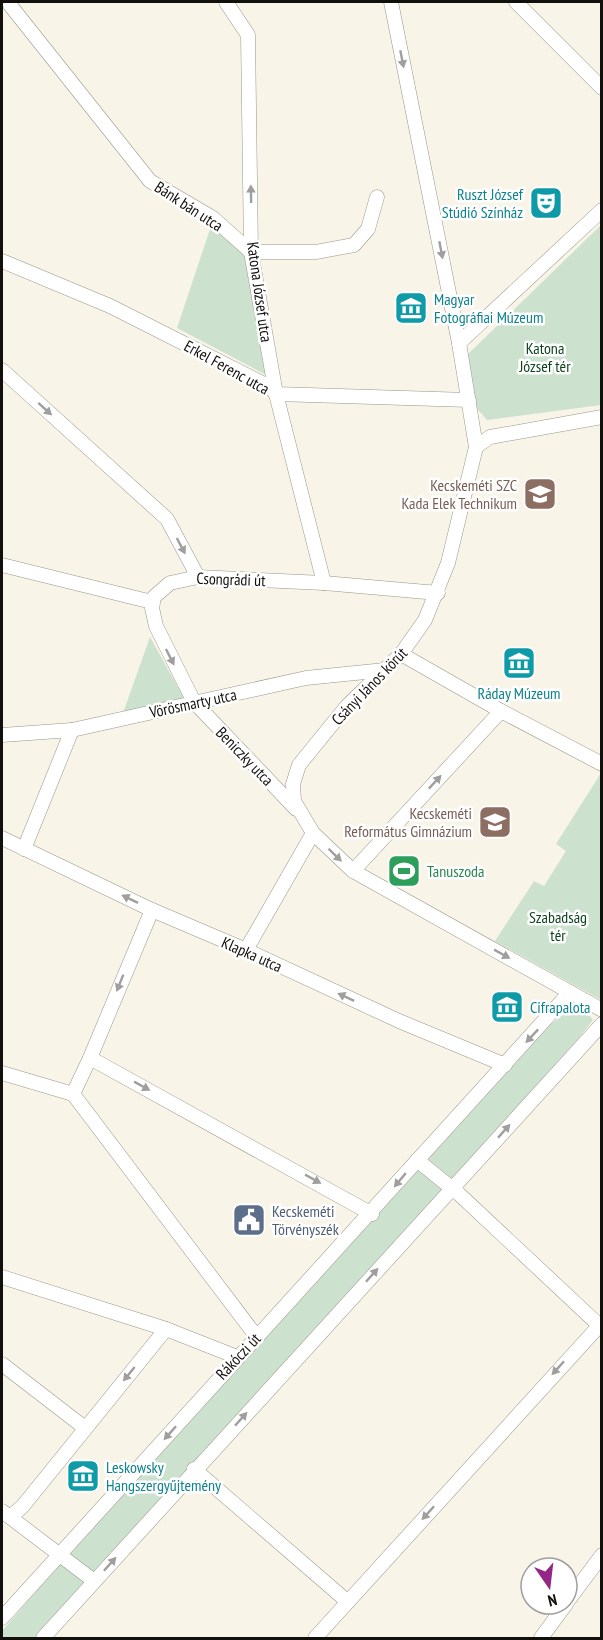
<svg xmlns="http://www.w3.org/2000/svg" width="603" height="1640" viewBox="0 0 603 1640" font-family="'PT Sans Narrow',sans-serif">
<rect width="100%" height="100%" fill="#f9f4e8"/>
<g fill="#cce2cf">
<path d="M 601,225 L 601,405 L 487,420 L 473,404 L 466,356 Z"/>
<path d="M 210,229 L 256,249 L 272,378 L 177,328 Z"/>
<path d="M 150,637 L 184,698 L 123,713 Z"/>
<path d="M 601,773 L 601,1000 L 495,941 L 534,881 L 544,886 L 566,851 L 556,844 Z"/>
<path d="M 572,1008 L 587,1012 L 593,1020 L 579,1038 L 39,1638 L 2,1638 L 2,1631 L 44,1582 L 551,1024 Z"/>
</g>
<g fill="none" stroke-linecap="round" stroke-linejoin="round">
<g stroke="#99968a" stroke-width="15">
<g id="minor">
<path d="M 226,2 L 248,35 L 251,252 L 276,394 L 324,583"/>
<path d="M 391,2 L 459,343 L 476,447 L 448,563 L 425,620 L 401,654 L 347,706 L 299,765 L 293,784 L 294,801 L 313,833 L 353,871 L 602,1010"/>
<path d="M 516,2 L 602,88"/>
<path d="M 10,5 L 150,181 L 213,218 L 251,252 L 316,252 L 354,245 L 368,229 L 377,197"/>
<path d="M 2,261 L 110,306 L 270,387 L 276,394 L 469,400"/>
<path d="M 459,343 L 602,210"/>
<path d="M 2,370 L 167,519 L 198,577"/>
<path d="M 476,447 L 490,437 L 602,417"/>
<path d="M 2,565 L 152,602"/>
<path d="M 401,654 L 501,711 L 602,764"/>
<path d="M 2,735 L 72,730 L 306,678 L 385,670"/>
<path d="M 296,809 L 194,702 L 156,626 L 152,608 L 154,597 L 170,583 L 198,577 L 324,583 L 438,593"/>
<path d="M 2,838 L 152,910 L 246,950 L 399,1021 L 505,1065"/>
<path d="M 24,849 L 72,730"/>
<path d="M 353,871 L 501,711"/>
<path d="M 246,950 L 313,833"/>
<path d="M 90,1058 L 372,1214"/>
<path d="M 2,1073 L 73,1094 L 256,1336"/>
<path d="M 73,1094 L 90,1058 L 152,910"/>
<path d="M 417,1160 L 459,1194 L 602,1328"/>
<path d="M 2,1277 L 166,1329 L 237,1357"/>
<path d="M 2,1364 L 85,1428"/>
<path d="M 194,1469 L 348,1602"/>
<path d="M 2,1511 L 94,1581"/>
<path d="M 10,1517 L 22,1507 L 166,1329"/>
<path d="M 567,1602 L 602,1555"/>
<path d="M 2,1618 L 570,992"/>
<path d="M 43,1638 L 602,1024"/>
<path d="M 315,1638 L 599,1326"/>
<path d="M 541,1638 L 566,1604"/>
</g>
</g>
<use href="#minor" stroke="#fff" stroke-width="14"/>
</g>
<defs><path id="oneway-solid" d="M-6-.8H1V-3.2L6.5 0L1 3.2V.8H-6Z" transform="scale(1.5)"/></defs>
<g fill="#a09f9e">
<use href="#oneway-solid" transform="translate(402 59) rotate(79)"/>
<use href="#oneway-solid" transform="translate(251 194) rotate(-91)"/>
<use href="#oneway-solid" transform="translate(441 250) rotate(79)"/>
<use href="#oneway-solid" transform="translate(45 409) rotate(42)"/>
<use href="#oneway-solid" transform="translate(181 546) rotate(62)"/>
<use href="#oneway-solid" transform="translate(170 657) rotate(63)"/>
<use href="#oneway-solid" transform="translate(435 782) rotate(-47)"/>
<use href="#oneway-solid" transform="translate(335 855) rotate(44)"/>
<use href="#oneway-solid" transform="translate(130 899) rotate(-154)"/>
<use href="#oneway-solid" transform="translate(502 954) rotate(29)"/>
<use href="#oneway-solid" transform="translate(120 983) rotate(112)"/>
<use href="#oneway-solid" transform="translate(346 997) rotate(-155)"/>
<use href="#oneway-solid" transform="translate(532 1036) rotate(133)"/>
<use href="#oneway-solid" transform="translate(142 1086) rotate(29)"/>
<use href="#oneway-solid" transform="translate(504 1131) rotate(-48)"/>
<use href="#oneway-solid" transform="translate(313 1179) rotate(29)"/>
<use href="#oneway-solid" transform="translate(400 1180) rotate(130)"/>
<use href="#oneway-solid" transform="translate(372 1275) rotate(-48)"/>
<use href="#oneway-solid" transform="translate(558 1368) rotate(132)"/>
<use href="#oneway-solid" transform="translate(129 1374) rotate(129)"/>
<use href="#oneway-solid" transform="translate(241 1419) rotate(-48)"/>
<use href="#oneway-solid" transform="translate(170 1433) rotate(132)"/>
<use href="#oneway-solid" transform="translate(428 1513) rotate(132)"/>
<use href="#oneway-solid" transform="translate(110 1564) rotate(-48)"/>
</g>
<defs>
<g id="theatre-square" transform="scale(1.725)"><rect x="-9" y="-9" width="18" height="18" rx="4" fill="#0f9aa8" stroke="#fff"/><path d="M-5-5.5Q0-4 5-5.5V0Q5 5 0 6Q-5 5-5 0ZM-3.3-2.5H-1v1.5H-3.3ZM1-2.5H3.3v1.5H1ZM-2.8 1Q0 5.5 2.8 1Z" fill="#fff"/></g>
<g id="museum-square" transform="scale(1.725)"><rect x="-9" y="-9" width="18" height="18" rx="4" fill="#0f9aa8" stroke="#fff"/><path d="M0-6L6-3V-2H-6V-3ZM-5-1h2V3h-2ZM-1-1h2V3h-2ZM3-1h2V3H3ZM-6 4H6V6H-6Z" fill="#fff"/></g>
<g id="school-square" transform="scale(1.725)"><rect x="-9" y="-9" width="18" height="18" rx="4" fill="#8d6e63" stroke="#fff"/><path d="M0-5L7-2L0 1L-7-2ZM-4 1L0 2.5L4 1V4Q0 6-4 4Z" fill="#fff"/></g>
<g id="stadium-square" transform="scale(1.725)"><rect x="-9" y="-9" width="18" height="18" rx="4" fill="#2e9e5b" stroke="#fff"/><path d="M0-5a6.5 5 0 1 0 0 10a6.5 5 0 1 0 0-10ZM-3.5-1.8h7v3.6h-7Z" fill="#fff"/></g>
<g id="civic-square" transform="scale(1.725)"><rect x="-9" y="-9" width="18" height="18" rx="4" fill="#5c6f8a" stroke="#fff"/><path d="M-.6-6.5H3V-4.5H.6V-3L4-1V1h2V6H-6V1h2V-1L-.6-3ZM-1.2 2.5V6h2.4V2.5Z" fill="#fff"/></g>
</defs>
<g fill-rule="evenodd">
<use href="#theatre-square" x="546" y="203"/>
<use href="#museum-square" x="411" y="308"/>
<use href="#school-square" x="540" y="494"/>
<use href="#museum-square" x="519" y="663"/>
<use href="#school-square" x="495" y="822"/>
<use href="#stadium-square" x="404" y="871"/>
<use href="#museum-square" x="507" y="1007"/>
<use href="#civic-square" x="249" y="1220"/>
<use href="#museum-square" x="83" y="1476"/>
</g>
<g text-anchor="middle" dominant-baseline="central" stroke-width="5" stroke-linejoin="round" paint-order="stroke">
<g font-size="16" fill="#0d838f" stroke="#fff" text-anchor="start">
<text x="523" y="194" text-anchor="end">Ruszt József<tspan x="523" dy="18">Stúdió Színház</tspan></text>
<text x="434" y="299">Magyar<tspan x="434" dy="18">Fotográfiai Múzeum</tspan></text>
<text x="519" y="693" text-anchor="middle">Ráday Múzeum</text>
<text x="530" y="1007">Cifrapalota</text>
<text x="106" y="1467">Leskowsky<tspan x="106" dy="18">Hangszergyűjtemény</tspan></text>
</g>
<g font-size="16" fill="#12100c" stroke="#fff">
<text transform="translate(189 206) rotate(33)">Bánk bán utca</text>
<text transform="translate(260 292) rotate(82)">Katona József utca</text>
<text transform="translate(227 367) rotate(29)">Erkel Ferenc utca</text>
<text transform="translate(231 579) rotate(2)">Csongrádi út</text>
<text transform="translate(369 686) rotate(-46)">Csányi János körút</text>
<text transform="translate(193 703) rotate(-12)">Vörösmarty utca</text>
<text transform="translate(245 756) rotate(46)">Beniczky utca</text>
<text transform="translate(252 954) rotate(24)">Klapka utca</text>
<text transform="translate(238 1356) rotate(-47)">Rákóczi út</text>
</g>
<g font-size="16" fill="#0d431d" stroke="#fff">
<text x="545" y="348">Katona<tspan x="545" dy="18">József tér</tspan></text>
<text x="558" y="917">Szabadság<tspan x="558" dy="18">tér</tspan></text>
</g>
<g font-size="16" fill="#785e54" stroke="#fff" text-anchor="end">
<text x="517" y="485">Kecskeméti SZC<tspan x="517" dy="18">Kada Elek Technikum</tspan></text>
<text x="472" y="813">Kecskeméti<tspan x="472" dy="18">Református Gimnázium</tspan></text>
</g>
<g font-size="16" fill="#27864d" stroke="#fff" text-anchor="start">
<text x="427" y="871">Tanuszoda</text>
</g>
<g font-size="16" fill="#4e5e75" stroke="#fff" text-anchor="start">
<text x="272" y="1211">Kecskeméti<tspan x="272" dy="18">Törvényszék</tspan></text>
</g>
</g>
<rect width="603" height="1640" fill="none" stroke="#12100c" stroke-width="6"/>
<g transform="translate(549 1586) rotate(166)"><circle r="28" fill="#ffffff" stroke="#a09f9e" stroke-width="1.5"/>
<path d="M0-4.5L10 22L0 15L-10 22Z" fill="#942687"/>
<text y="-9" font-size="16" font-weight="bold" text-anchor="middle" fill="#12100c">N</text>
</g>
</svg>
